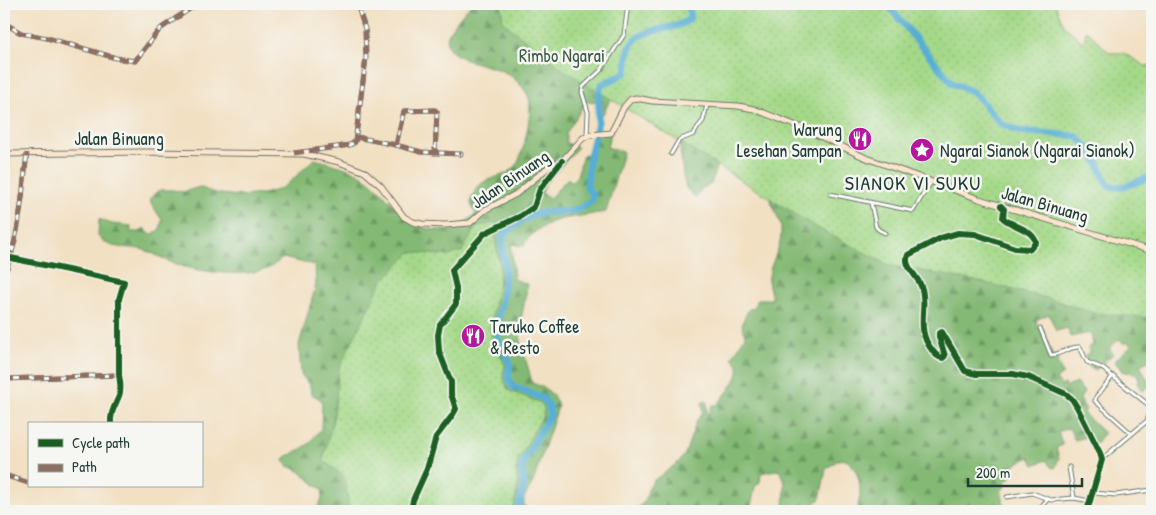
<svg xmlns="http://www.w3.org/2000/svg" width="1156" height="515" viewBox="0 0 1156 515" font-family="'Patrick Hand',sans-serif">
<defs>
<pattern id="forest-firs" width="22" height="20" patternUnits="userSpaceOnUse" patternTransform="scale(1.25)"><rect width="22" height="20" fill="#84b975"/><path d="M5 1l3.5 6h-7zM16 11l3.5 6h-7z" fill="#6b9861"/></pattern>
<pattern id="park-dots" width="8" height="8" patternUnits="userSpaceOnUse" patternTransform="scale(1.25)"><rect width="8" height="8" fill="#a5d989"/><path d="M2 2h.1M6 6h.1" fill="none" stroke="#8ebb77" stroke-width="1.8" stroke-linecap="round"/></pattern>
</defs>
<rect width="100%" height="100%" fill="#f6f6f2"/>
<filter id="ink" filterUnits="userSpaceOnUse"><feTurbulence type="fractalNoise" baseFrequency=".02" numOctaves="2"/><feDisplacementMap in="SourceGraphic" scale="10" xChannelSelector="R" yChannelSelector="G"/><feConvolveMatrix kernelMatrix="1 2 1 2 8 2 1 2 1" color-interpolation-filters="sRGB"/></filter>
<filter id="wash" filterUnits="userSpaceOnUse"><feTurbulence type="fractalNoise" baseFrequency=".0096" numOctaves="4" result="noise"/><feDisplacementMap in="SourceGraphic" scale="20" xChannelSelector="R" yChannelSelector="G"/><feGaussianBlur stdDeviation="1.12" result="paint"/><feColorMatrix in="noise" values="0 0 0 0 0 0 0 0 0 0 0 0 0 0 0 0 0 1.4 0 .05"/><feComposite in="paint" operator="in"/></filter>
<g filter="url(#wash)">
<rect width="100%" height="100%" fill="#f2e0c3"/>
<g fill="url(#forest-firs)" stroke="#527b54">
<path d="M 473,4 L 618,4 L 611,98 L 603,114 L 603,101 L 586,102 L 566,133 L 566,143 L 578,147 L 545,184 L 542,194 L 550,198 L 568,178 L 571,182 L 577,176 L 583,155 L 590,153 L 596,135 L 611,133 L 607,147 L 623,152 L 606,212 L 561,219 L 549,223 L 536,231 L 526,241 L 524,246 L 511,244 L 514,279 L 527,284 C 526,301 520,317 520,334 C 521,350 529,367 532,383 C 546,388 554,392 558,407 L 533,482 L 524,498 L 524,505 L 528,511 L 313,511 C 320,506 324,498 322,489 C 319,486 315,486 312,482 C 305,475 297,468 287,466 L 284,460 L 286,457 C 292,454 306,447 311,442 C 315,436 315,435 321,429 L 322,402 L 319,398 L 311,394 L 310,386 L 301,374 L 299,345 L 316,285 L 315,265 L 283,258 C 277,262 270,269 263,270 C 242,277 197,272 176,264 C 165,261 155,253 144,250 C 127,245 111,252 98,236 L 99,219 L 112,224 L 131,226 L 131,232 L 140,232 L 144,228 L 150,234 L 153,234 L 160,229 L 162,220 L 151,203 L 150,198 L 160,190 L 173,190 L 183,192 L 200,187 C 218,198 260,198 279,189 C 288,186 306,166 314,159 C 333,164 353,168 368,180 C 391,197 407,230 439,230 C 442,230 447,231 450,231 C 457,229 470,218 476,214 C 475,211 472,207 471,204 C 471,201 472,198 473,196 C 481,174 501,181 515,167 C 523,159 533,109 529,98 C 526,89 514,77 506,73 C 487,62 428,60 453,26 C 459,18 465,9 473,4 Z"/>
<path d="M 686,141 L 1152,268 L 1152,359 L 1140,365 L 1150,385 L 1143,391 L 1138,386 L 1139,379 L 1136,373 L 1124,372 L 1114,361 L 1131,346 L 1128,342 L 1124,344 L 1119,339 L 1109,348 L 1113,354 L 1096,370 C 1086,366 1086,364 1085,355 L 1090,352 L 1088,347 L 1093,345 L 1091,333 L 1070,337 L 1068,328 L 1056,331 L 1049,314 L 1036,320 L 1039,329 L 1042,328 L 1052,354 L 1058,360 L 1057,362 L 1063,374 L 1056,379 L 1061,386 L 1065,384 L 1067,387 L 1076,383 L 1084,392 L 1080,399 L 1086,410 L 1083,413 L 1104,433 L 1096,444 L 1089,436 L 1075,440 L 1069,428 L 1058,432 L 1063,445 L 1056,448 L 1059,458 L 1055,468 L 1051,467 L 1046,460 L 1034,465 L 1030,457 L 1007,468 L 1011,478 L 1005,481 L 1006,487 L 1001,489 L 1005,511 L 858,511 C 857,504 861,498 860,490 C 860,479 855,462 843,459 L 838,460 L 826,469 L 820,499 L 814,504 L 811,511 L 784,511 L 785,483 L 781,471 L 775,470 L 761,473 L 760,482 L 755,487 L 750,511 L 634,511 L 645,501 L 649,487 L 653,481 L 679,462 L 685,454 L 697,420 L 703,412 L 702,403 L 705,401 L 707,402 L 707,413 L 709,414 L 712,405 L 717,405 C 723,397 744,375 737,364 C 736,361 734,360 732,358 L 745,336 L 742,323 L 749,309 L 754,308 L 758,299 L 772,299 L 768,281 L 771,267 L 779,246 L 781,236 L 781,225 L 764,185 L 717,164 L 711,184 L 701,189 L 696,198 L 686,188 L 683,175 L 680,146 Z"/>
</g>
<g fill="url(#park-dots)" stroke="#628b5e">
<path d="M 501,4 L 1055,4 L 1064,26 L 1084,43 L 1086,30 L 1110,53 L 1124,53 L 1145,66 L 1152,65 L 1152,318 L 1094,313 L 1047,298 L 976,281 L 889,265 L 819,229 L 564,70 L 503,22 Z"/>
<path d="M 496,223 L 496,245 L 500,265 L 498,288 L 490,327 L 493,342 L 505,364 L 503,377 L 508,390 L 541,403 L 544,408 L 544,414 L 518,460 L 516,471 L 518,485 L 513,511 L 350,511 L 344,477 L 323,460 L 334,415 L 339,368 L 382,281 L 411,252 L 449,256 L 462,251 L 477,226 Z"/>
</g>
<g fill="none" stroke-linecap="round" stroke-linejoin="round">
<g stroke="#56aed3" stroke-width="7">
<path d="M 887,4 L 952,83 L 971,91 L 979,98 L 1001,124 L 1019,131 L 1076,136 L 1092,151 L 1107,184 C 1118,193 1140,180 1152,176"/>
<path d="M 518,511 L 524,485 L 522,471 L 523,462 L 550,415 L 549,406 L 544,399 L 512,386 L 508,376 L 510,363 L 498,340 L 496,328 L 504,289 L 505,264 L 502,245 L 503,235 C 513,227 524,217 537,214 C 558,209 574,217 592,200 L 593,195 L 587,188 L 589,160 L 598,122 L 599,93 L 602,84 L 616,78 L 626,72 C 627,64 627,52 631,45 C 646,23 675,34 690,18 L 689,4"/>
</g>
</g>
</g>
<g filter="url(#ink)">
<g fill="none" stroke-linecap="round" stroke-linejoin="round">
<g stroke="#697666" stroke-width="5">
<g id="street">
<path d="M 4,23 L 21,33 L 47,38 L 116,58 L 135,61 L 160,29 L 197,4"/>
<path d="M 587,136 L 588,112 L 582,92 L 583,87 L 601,70 L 624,35 L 628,4"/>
<path d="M 356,137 L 396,145 L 421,152 L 461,154"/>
<path d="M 396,145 L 404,111 L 435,110 L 437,112 L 435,153"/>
<path d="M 303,152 L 350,145 L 355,142 L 366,58 L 365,29 L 357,4"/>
<path d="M 671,154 L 679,140 L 694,134 L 698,127 L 703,121 L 707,105"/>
<path d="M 830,194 L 913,211 L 931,182"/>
<path d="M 871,203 L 876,227 L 879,230 L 885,233"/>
<path d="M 4,247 L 13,248"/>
<path d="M 11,258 L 124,282 L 119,299 L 119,375 C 120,382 122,389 119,396 C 115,406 110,413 111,424"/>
<path d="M 4,275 C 20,237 22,194 27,153"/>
<path d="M 1040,328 L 1051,355 C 1061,355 1069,346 1080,347 L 1087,362 L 1102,368 L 1150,406 L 1151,410 L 1147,421 L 1102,459"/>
<path d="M 1113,376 L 1096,397 L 1095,401 L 1132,434"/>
<path d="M 4,379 L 119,375"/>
<path d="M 1069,467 L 1074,498"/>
<path d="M 4,475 L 29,483"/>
<path d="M 1093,493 L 1116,495 L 1152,490"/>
<path d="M 1007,497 L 1032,493 L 1051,500 L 1074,498 L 1090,501"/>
<path d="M 411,511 L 413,500 L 427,469 L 436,437 L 452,416 L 456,409 L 451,394 L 451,382 L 439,351 L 438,335 L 440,325 L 456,304 L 456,288 L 452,270 L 485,233 L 521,216 L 534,207 L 540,189 L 561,162"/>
<path d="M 1037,511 L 1048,499"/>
</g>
</g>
<g stroke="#697666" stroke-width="7">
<g id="secondary">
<path d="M 4,154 L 145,152 L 304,154 L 339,162 L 365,172 L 381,186 L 404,217 L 413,222 L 422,224 L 445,225 L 470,223 L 485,210 L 516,194 L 551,165 L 562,161 L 583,138 L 590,135 L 611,133 L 624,107 L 631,99 L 636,98 L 652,101 L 738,106 L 754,109 L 807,130 L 864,157 L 979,199 L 1152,251"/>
<path d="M 1001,206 L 1004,209 L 1003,218 C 1013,227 1031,228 1036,242 L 1030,249 L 1015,248 L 975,234 L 958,233 L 941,238 L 908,255 C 903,266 917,275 921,286 C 929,307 914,328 932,350 C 935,354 938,358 943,358 L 945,356 L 939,337 L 939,333 L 942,332 L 965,371 L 976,374 L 1013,374 L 1028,377 L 1066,394 L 1072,399 L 1077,407 L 1100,453 L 1102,460 L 1087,511"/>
</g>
</g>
<use href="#street" stroke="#fff" stroke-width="3"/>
<use href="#secondary" stroke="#fce5cf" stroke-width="5"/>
<g stroke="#8d6e63" stroke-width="5" stroke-dasharray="10 5" stroke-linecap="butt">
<path d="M 4,23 L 21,33 L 47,38 L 116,58 L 135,61 L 160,29 L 197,4"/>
<path d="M 356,137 L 396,145 L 421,152 L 461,154"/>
<path d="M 396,145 L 404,111 L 435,110 L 437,112 L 435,153"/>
<path d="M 294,153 L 350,145 L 355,142 L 366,58 L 365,29 L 357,4"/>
<path d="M 4,275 C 20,237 22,194 27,153"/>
<path d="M 4,379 L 119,375"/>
<path d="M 4,475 L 29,483"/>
</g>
<g stroke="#f6f6f2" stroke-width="9">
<g id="cycleway">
<path d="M 1001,206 L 1004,209 L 1003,218 C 1013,227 1031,228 1036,242 L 1030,249 L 1015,248 L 975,234 L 958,233 L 941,238 L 908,255 C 903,266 917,275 921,286 C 929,307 914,328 932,350 C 935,354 938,358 943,358 L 945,356 L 939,337 L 939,333 L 942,332 L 965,371 L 976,374 L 1013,374 L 1028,377 L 1066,394 L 1072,399 L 1077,407 L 1100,453 L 1102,460 L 1087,511"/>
<path d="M 11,258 L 124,282 L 119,299 L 119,375 C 120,382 122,389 119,396 C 115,406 110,413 111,424"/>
<path d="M 411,511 L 413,500 L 427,469 L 436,437 L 452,416 L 456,409 L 451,394 L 451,382 L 439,351 L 438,335 L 440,325 L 456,304 L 456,288 L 452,270 L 485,233 L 521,216 L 534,207 L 540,189 L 562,161"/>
</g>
</g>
<use href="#cycleway" stroke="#1b5e20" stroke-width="6"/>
</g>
</g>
<defs>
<g id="restaurant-disc" transform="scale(1.25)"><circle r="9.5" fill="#b5179e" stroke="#f6f6f2"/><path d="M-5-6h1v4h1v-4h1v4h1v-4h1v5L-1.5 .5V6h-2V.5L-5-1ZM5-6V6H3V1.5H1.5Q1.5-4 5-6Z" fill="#fff"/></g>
<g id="sight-disc" transform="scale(1.25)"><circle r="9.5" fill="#b5179e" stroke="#f6f6f2"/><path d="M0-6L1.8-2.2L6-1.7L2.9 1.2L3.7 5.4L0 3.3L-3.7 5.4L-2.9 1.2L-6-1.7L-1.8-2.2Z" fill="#fff"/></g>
</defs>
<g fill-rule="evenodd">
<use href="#restaurant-disc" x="860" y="139"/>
<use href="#sight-disc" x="922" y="150"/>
<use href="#restaurant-disc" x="473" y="336"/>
</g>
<g text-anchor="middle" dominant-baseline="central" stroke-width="5" stroke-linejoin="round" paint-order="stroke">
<g font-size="18" fill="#3a5c45" stroke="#f6f6f2">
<text x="562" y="55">Rimbo Ngarai</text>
</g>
<g font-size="18" fill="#1f3d34" stroke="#f6f6f2" text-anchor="start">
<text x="842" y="129" text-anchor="end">Warung<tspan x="842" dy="21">Lesehan Sampan</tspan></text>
<text x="940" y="150">Ngarai Sianok (Ngarai Sianok)</text>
<text x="490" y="326">Taruko Coffee<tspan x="490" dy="21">&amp; Resto</tspan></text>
</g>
<g font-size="18" fill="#1f3d34" stroke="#f6f6f2">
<text x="119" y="138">Jalan Binuang</text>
<text transform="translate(510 179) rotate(-34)">Jalan Binuang</text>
<text transform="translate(1045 204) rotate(16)">Jalan Binuang</text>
</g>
<g font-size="20" letter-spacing="1" fill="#1f3d34" stroke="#f6f6f2">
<text x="913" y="182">SIANOK VI SUKU</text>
</g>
</g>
<rect width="1156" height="515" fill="none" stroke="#f6f6f2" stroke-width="20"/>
<rect x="28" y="422" width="175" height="65" fill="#f6f6f2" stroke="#a0aca6"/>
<rect x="38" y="439" width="25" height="8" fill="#1b5e20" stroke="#a0aca6"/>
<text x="72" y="448" font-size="15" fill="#1f3d34">Cycle path</text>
<rect x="38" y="464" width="25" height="8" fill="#8d6e63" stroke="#a0aca6"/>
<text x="72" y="472" font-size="15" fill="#1f3d34">Path</text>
<path d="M968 478v8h114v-8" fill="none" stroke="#1f3d34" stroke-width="2.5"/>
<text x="976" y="478" font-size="15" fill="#1f3d34" stroke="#f6f6f2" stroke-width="4" paint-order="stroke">200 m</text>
</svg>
